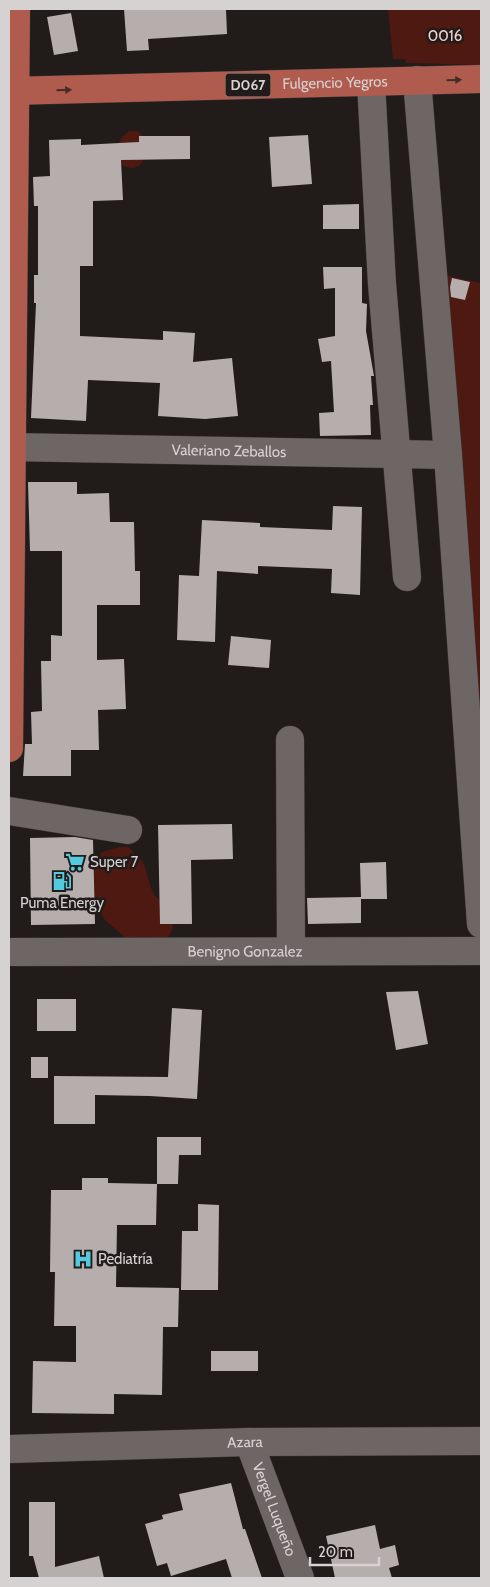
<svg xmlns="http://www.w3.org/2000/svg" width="490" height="1587" viewBox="0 0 490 1587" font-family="Cabin,sans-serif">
<rect width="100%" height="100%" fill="#211b1a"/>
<g fill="#4d1911">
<path d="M 388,9 L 481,9 L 481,65 L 406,63 L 405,59 L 393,59 Z"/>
<path d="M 129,131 L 138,131 C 153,143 146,180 120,164 L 116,148 L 122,137 Z"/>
<path d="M 440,274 L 481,283 L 481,813 Z"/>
<path d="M 119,847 L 128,847 L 139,857 L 144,864 L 151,888 L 155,896 L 169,907 L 173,929 L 169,936 L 161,942 L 129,941 L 105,920 L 97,907 L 94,898 L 93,870 L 101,853 L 105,851 Z"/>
</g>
<g fill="#b6aeac">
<path d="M 124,9 L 226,9 L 227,34 L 148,39 L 149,50 L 127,51 Z"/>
<path d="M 71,13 L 78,51 L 54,55 L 47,17 Z"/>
<path d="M 308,135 L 312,184 L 272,187 L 269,137 Z"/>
<path d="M 139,136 L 190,136 L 190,159 L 121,160 L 123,200 L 93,201 L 93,266 L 80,266 L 80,336 L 163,340 L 163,331 L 195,333 L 193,362 L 232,358 L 238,416 L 205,419 L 158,416 L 160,383 L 88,380 L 86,421 L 31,418 L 36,303 L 34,303 L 34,275 L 38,275 L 38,206 L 34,206 L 33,177 L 50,176 L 49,140 L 81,139 L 81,145 L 139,142 Z"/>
<path d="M 359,204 L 359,229 L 323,229 L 323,205 Z"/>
<path d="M 323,267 L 362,267 L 362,303 L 367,304 L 366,331 L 374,376 L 371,376 L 373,405 L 370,405 L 371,435 L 320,436 L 319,413 L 334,412 L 331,361 L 322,362 L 318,339 L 335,336 L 335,288 L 324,289 Z"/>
<path d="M 452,278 L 470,282 L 465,300 L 451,297 L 450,287 Z"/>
<path d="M 28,482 L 77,482 L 77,494 L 109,493 L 110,522 L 134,522 L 135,571 L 140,571 L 140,605 L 97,605 L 97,660 L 124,659 L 126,709 L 98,710 L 99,750 L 71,750 L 71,776 L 23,776 L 25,744 L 32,744 L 31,712 L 42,711 L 41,661 L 51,661 L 51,635 L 62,636 L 62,551 L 30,551 Z"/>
<path d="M 333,506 L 362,507 L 360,595 L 331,593 L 332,569 L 258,566 L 258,574 L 217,571 L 215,642 L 177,640 L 179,575 L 199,576 L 202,520 L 260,523 L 260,527 L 332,530 Z"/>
<path d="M 231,636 L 271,640 L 269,668 L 228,665 Z"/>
<path d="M 232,824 L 233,859 L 191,860 L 192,924 L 160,924 L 158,825 Z"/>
<path d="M 75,837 L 93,840 L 95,924 L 31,925 L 30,838 Z"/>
<path d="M 386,862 L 387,899 L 361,899 L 361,923 L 308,924 L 307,898 L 361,897 L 360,863 Z"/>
<path d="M 418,991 L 428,1044 L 396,1050 L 386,992 Z"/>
<rect x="37" y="999" width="39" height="32"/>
<path d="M 172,1008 L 202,1010 L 197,1099 L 150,1096 L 95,1095 L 95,1124 L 54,1124 L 54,1076 L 168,1077 Z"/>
<rect x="31" y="1057" width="17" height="21"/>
<path d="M 157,1137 L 201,1137 L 201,1155 L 179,1155 L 178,1184 L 157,1184 Z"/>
<path d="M 82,1178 L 108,1178 L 108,1183 L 157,1184 L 156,1225 L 117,1225 L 116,1287 L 179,1288 L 178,1327 L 163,1327 L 162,1395 L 114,1394 L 114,1414 L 32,1413 L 33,1361 L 76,1362 L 76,1326 L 54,1326 L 55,1272 L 50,1272 L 51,1190 L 82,1190 Z"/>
<path d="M 198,1204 L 219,1205 L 218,1290 L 181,1290 L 182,1231 L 198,1231 Z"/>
<rect x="211" y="1351" width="47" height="20"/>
<path d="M 231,1483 L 243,1529 L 245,1529 L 262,1578 L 232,1578 L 226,1559 L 171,1576 L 167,1563 L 157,1566 L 145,1524 L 163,1519 L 162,1515 L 183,1510 L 179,1494 Z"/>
<path d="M 29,1502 L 55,1502 L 55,1567 L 99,1556 L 104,1578 L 39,1578 L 33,1556 L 29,1556 Z"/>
<path d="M 375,1525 L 380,1549 L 395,1545 L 399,1565 L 389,1568 L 392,1578 L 335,1578 L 326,1536 Z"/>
</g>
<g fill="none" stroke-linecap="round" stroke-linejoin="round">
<g stroke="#3b3736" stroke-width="29">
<g id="minor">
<path d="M 417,80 L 448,455 L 481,924"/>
<path d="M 371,82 L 382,284 L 407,577"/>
<path id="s1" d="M 9,447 L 448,455"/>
<path d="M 290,740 L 291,951"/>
<path d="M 9,811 L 128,830"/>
<path id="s2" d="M 9,952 L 481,951"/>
<path id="s3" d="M 249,1442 L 300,1578"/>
<path id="s4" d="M 9,1449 L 249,1442 L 481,1441"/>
</g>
</g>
<g stroke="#3b3736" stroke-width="29">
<g id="major">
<path id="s5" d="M 9,91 L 481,79"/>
<path d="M 9,748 L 16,9"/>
</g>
</g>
<use href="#minor" stroke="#6d6665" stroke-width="28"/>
<use href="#major" stroke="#af5c4f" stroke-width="28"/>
</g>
<defs><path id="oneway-solid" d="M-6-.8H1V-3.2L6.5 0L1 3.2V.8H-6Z" transform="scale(1.25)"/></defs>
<g fill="#442b27">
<use href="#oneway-solid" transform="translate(454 80) rotate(-1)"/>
<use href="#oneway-solid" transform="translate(64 90) rotate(-2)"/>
</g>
<defs>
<g id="supermarket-bare" transform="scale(1.5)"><path d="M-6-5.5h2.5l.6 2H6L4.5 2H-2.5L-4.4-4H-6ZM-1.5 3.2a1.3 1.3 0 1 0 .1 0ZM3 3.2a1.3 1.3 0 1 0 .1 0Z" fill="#54cade" stroke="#211b1a" stroke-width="2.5" paint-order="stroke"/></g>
<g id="fuel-bare" transform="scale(1.5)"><path d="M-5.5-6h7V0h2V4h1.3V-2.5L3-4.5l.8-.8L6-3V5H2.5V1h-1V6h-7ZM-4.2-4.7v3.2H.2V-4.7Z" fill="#54cade" stroke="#211b1a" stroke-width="2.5" paint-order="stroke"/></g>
<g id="hospital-bare" transform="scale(1.5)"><path d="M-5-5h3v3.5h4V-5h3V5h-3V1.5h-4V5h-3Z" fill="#54cade" stroke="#211b1a" stroke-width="2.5" paint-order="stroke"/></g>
</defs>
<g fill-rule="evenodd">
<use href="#supermarket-bare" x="75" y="862"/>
<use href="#fuel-bare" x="62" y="881"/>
<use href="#hospital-bare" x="83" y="1259"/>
</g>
<g text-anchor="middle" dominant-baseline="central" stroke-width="5" stroke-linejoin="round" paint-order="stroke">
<rect fill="#211b1a" stroke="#a09b9b" stroke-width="1" x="225.5" y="73.5" width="45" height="23" rx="4"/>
<g font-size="14" font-weight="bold" fill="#d7d2d2">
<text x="248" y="85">D067</text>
</g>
<g font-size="15" fill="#f0d5cf" stroke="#211b1a">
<text x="445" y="36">0016</text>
</g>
<g font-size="15" fill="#d7d2d2" stroke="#211b1a">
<text stroke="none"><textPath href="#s5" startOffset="326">Fulgencio Yegros</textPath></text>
<text stroke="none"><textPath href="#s1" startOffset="220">Valeriano Zeballos</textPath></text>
<text stroke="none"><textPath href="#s2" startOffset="236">Benigno Gonzalez</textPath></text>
<text stroke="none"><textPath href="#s4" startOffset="236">Azara</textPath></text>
<text stroke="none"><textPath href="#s3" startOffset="72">Vergel Luqueño</textPath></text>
</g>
<g font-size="15" fill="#d7d2d2" stroke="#211b1a" text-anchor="start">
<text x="90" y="862">Super 7</text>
<text x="62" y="903" text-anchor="middle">Puma Energy</text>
<text x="98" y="1259">Pediatría</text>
</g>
</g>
<rect width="490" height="1587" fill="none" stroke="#d7d2d2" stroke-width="20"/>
<path d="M310 1557v8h69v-8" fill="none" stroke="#d7d2d2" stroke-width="2.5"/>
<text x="318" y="1557" font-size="15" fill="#d7d2d2" stroke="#211b1a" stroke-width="4" paint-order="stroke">20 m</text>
</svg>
